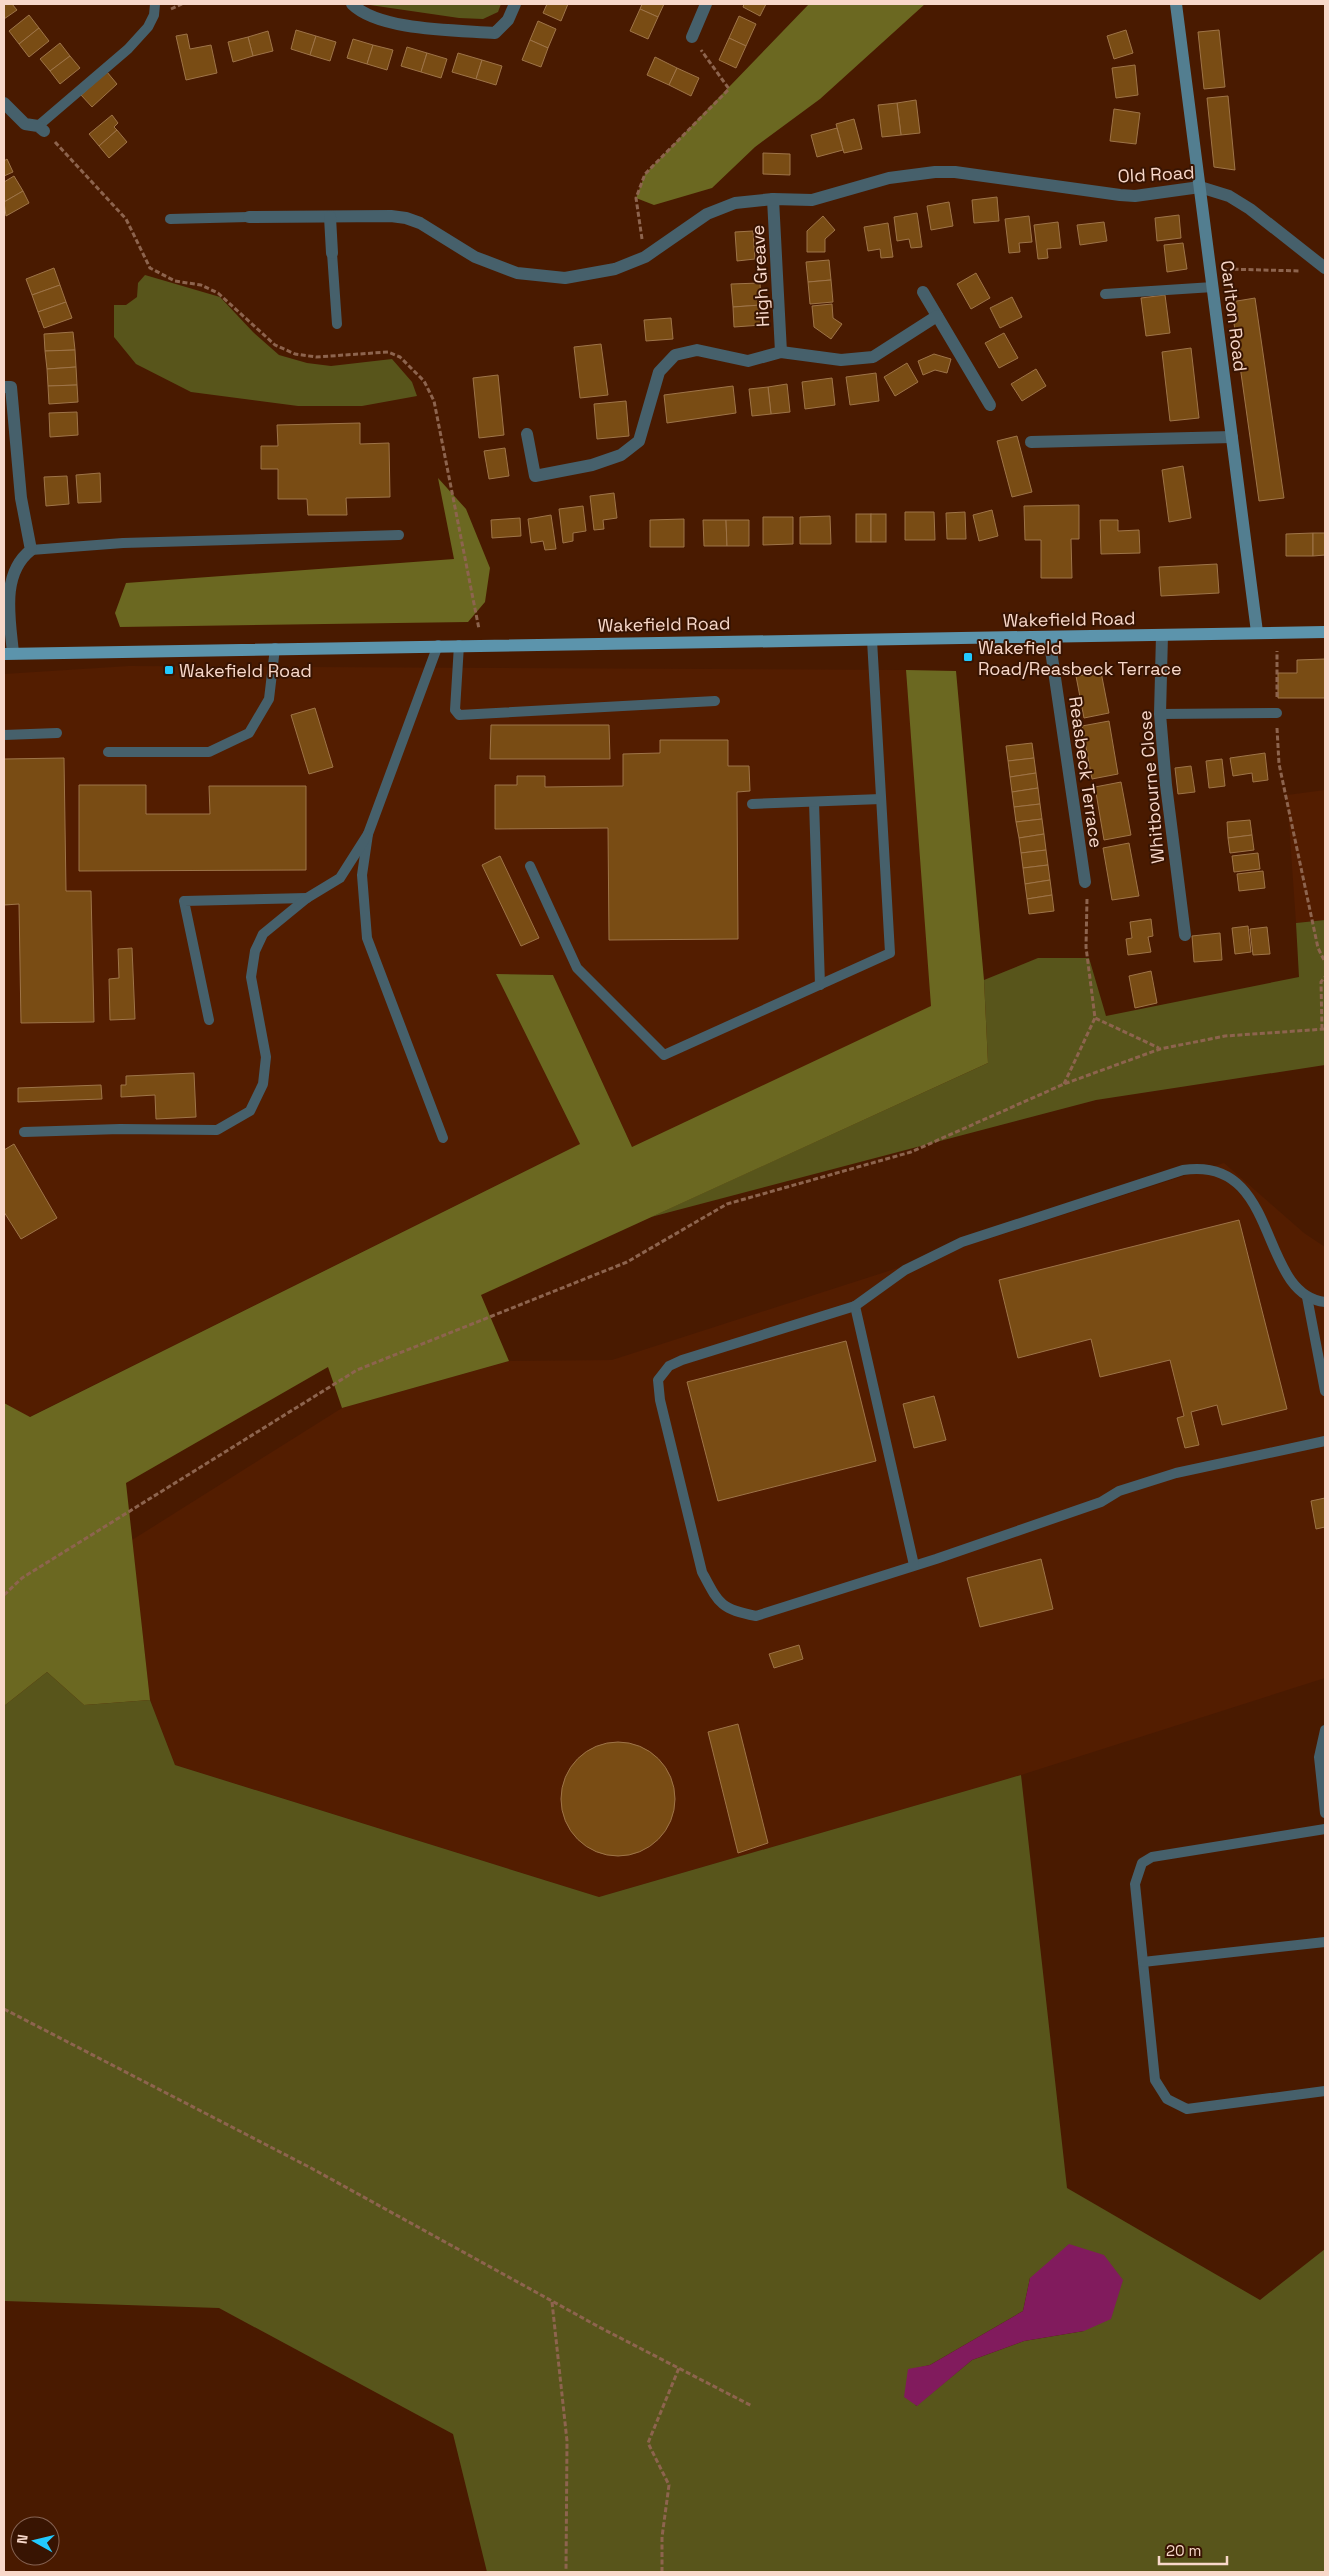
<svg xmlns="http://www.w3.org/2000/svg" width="1329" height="2576" viewBox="0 0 1329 2576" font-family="'Space Grotesk',sans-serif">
<rect width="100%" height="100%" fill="#491a00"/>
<g fill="#531d00">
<path d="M 129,666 L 906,670 L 932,1006 L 632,1147 L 553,975 L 496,974 L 580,1144 L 29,1417 L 4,1403 L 4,674 Z"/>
<path d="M 1325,790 L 1325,920 L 1296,923 L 1287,795 Z"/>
<path d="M 1224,1163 L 1304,1233 L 1325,1247 L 1325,1678 L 1021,1775 L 599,1897 L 175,1765 L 150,1700 L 132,1540 L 342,1408 L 509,1361 L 612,1360 Z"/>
</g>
<g fill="#58551b" fill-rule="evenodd">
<path d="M 363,4 L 501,4 L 498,12 L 483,19 L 459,18 Z"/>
<path d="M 145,275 L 220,297 L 253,332 L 279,355 L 307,363 L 331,366 L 392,359 L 412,382 L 417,396 L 362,406 L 298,406 L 191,392 L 136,364 L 114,337 L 114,305 L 126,305 L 137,297 L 138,283 Z"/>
<path d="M 1325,920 L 1325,1065 L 1096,1100 L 651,1217 L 988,1063 L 984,980 L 1038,958 L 1089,958 L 1106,1016 L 1299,977 L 1296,923 Z"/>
<path d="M 47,1672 L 84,1705 L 150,1700 L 175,1765 L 599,1897 L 1021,1775 L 1067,2188 L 1260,2300 L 1325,2249 L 1325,2572 L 487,2572 L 453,2434 L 219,2308 L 4,2301 L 4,1706 ZM 1030,2278 L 1084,2331 L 1024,2341 L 972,2360 L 916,2406 L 908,2370 L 930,2365 L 1023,2311 Z"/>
</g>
<g fill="#6b6821">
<path d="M 809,4 L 925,4 L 820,99 L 755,147 L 712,188 L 654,205 L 636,198 L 645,174 Z"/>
<path d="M 438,478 L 466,509 L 490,568 L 485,602 L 468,622 L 120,627 L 115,613 L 126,583 L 454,559 Z"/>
<path d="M 906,670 L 956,671 L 984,980 L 988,1063 L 481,1295 L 509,1361 L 342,1408 L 328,1367 L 126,1483 L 150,1700 L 84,1705 L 47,1672 L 4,1706 L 4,1403 L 30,1417 L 580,1144 L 496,974 L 553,975 L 632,1147 L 931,1006 Z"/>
</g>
<path fill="#811b5d" d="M 1069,2244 L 1104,2255 L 1123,2280 L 1111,2319 L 1084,2331 L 1024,2341 L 972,2360 L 917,2406 L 904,2397 L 908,2369 L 930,2365 L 1023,2311 L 1030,2278 Z"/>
<g fill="#794c14" stroke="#9e7448">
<path d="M 4,4 L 12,4 L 17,10 L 4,19 Z"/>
<path d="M 547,4 L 568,4 L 561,21 L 543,13 Z"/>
<path d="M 642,4 L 664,4 L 658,17 L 640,9 Z"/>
<path d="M 744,4 L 766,4 L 760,16 L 743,7 Z"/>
<path d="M 640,9 L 658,17 L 648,39 L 630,31 Z"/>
<path d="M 29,15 L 39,28 L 19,44 L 9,31 Z"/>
<path d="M 739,16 L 756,24 L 746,46 L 729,38 Z"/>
<path d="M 538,21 L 556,29 L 548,48 L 530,40 Z"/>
<path d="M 39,28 L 49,41 L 29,57 L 19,44 Z"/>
<path d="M 296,30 L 316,36 L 310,55 L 291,49 Z"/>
<path d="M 1126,30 L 1133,53 L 1114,59 L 1107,36 Z"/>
<path d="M 1219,30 L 1225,87 L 1204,89 L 1198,32 Z"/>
<path d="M 268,31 L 273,51 L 253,56 L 248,37 Z"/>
<path d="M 187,34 L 190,49 L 211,45 L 217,73 L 186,80 L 176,36 Z"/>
<path d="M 316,36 L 336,42 L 330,61 L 310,55 Z"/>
<path d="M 248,37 L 253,56 L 233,62 L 228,42 Z"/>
<path d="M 729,38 L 746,46 L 736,68 L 719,60 Z"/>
<path d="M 353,39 L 373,45 L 367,64 L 347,58 Z"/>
<path d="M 530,40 L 548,48 L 541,67 L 522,60 Z"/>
<path d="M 60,43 L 70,56 L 50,71 L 40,59 Z"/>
<path d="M 373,45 L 393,50 L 387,70 L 367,64 Z"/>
<path d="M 407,47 L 427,53 L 421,72 L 401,66 Z"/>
<path d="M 427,53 L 447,59 L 441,78 L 421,72 Z"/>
<path d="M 458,53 L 482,60 L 476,79 L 452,72 Z"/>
<path d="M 70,56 L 80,68 L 60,84 L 50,71 Z"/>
<path d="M 655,57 L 677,68 L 669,85 L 647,75 Z"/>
<path d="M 482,60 L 502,66 L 496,85 L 476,79 Z"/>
<path d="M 1135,65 L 1138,95 L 1116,98 L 1112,68 Z"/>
<path d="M 677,68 L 699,78 L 691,96 L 669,85 Z"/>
<path d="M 107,72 L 117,84 L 92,107 L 81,95 Z"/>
<path d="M 1228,96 L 1235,170 L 1214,167 L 1207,98 Z"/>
<path d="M 916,100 L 920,133 L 901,135 L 897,103 Z"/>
<path d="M 897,103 L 901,135 L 882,137 L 878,105 Z"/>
<path d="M 1114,109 L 1140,113 L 1136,144 L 1110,141 Z"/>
<path d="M 112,115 L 118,123 L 114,127 L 117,130 L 99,146 L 89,134 Z"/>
<path d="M 854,119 L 862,149 L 844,153 L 836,124 Z"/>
<path d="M 837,128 L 843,150 L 817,157 L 811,135 Z"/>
<path d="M 117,130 L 127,142 L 109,158 L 99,146 Z"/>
<path d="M 763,153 L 790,154 L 790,175 L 763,174 Z"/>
<path d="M 7,159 L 13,172 L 4,176 L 4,161 Z"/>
<path d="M 14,176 L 23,191 L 4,202 L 4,182 Z"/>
<path d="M 23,191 L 29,203 L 6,216 L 4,202 Z"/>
<path d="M 997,197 L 999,221 L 974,223 L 972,200 Z"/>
<path d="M 949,202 L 953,226 L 931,230 L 927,206 Z"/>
<path d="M 917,213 L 922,247 L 911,248 L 909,239 L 897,241 L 894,217 Z"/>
<path d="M 1179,215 L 1181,238 L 1157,241 L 1155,218 Z"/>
<path d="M 823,216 L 835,230 L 825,239 L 825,252 L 807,252 L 807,231 Z"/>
<path d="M 1029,216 L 1032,242 L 1019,243 L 1020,252 L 1009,253 L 1005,219 Z"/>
<path d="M 1058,222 L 1061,248 L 1047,249 L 1048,258 L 1038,259 L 1034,225 Z"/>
<path d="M 1104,222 L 1107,241 L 1080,245 L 1077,225 Z"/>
<path d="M 888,223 L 893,257 L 881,258 L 880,249 L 868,251 L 864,227 Z"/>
<path d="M 753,231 L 755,259 L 737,261 L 735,232 Z"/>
<path d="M 1183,243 L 1187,269 L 1167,272 L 1164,245 Z"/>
<path d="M 829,260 L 831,280 L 808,282 L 806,262 Z"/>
<path d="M 54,268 L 60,285 L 32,295 L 26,279 Z"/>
<path d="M 976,273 L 990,298 L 971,309 L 957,284 Z"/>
<path d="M 831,280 L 833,302 L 810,304 L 808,282 Z"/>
<path d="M 760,283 L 761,305 L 733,307 L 731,284 Z"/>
<path d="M 60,285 L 66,302 L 38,312 L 32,295 Z"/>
<path d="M 1165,295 L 1170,333 L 1146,336 L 1141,298 Z"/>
<path d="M 1012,297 L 1022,317 L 1000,328 L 990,308 Z"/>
<path d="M 1255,298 L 1284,498 L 1259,501 L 1231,302 Z"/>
<path d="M 66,302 L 72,318 L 44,328 L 38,312 Z"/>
<path d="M 832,304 L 833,318 L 842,324 L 831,339 L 814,327 L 812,306 Z"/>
<path d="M 761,305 L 762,325 L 734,327 L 733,307 Z"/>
<path d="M 671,318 L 673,339 L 646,341 L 644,320 Z"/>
<path d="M 73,332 L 75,350 L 45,351 L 44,334 Z"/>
<path d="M 1004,333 L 1018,358 L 999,368 L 985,343 Z"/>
<path d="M 601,344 L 608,395 L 580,398 L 574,347 Z"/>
<path d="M 1191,348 L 1199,418 L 1170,421 L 1162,352 Z"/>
<path d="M 75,350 L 76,367 L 47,369 L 45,351 Z"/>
<path d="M 934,354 L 951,359 L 947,373 L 935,370 L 923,375 L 918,361 Z"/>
<path d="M 907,363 L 918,382 L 895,396 L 884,377 Z"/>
<path d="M 76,367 L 77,385 L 48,386 L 47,369 Z"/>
<path d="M 1036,369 L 1046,386 L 1022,401 L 1011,384 Z"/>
<path d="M 876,373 L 879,401 L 850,405 L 846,377 Z"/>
<path d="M 498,375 L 504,435 L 479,438 L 473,378 Z"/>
<path d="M 832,378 L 835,405 L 805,409 L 802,382 Z"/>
<path d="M 787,384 L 790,412 L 771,414 L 768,387 Z"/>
<path d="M 77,385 L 78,402 L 49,404 L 48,386 Z"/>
<path d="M 733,386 L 736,413 L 667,423 L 664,395 Z"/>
<path d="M 768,387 L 771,414 L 752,416 L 749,389 Z"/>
<path d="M 626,401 L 629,436 L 597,439 L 594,404 Z"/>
<path d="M 77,412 L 78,435 L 50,437 L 49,413 Z"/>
<path d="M 360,423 L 360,444 L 389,443 L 390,497 L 346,498 L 347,515 L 308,515 L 307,499 L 278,499 L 278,469 L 261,469 L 261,446 L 278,446 L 277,425 Z"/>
<path d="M 1017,436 L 1032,492 L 1012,497 L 997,441 Z"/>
<path d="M 505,448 L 509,476 L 489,479 L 484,451 Z"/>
<path d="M 1183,466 L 1191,518 L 1169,522 L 1162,470 Z"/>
<path d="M 100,473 L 101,502 L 78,503 L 76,475 Z"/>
<path d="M 67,476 L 69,504 L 46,506 L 44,477 Z"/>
<path d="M 614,493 L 617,518 L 603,520 L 604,529 L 594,530 L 590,496 Z"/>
<path d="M 1079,505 L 1079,539 L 1071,539 L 1072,578 L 1041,578 L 1041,540 L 1025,540 L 1024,506 Z"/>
<path d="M 583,506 L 586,531 L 573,533 L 573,541 L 563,543 L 559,509 Z"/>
<path d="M 992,510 L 998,536 L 979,541 L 973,515 Z"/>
<path d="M 905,512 L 934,512 L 935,540 L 905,540 Z"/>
<path d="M 965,512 L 966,539 L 947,539 L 946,513 Z"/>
<rect x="856" y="514" width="15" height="28"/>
<rect x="871" y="514" width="15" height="28"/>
<path d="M 551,515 L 556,549 L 545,550 L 543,541 L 531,543 L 528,519 Z"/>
<path d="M 830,516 L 831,544 L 800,544 L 800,517 Z"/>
<path d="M 763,517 L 793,517 L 793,544 L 763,545 Z"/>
<path d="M 520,518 L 521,536 L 492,538 L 491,520 Z"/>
<path d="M 684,519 L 684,547 L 650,547 L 650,520 Z"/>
<path d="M 703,520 L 726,520 L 727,546 L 704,546 Z"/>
<path d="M 726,520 L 749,520 L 749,546 L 727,546 Z"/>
<path d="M 1100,520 L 1118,520 L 1118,531 L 1139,530 L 1140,553 L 1101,554 Z"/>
<path d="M 1313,533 L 1313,556 L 1286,556 L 1286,534 Z"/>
<path d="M 1313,533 L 1325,533 L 1325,555 L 1313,556 Z"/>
<path d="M 1217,564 L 1219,593 L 1161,596 L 1159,567 Z"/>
<path d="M 1325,659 L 1325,698 L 1278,698 L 1278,673 L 1297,673 L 1297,660 Z"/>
<path d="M 1101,672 L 1109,713 L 1084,718 L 1076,676 Z"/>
<path d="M 315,708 L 333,767 L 309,774 L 291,715 Z"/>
<path d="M 1109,721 L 1118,774 L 1092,779 L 1082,726 Z"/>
<path d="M 491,725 L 609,725 L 610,759 L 490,759 Z"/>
<path d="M 660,740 L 728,740 L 728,766 L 749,766 L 750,791 L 737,792 L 738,939 L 609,940 L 608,828 L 495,829 L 495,785 L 517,785 L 517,776 L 545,776 L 545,787 L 623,786 L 623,754 L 660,753 Z"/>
<path d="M 1032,743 L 1034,758 L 1008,761 L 1006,746 Z"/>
<path d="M 1265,753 L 1268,780 L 1253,782 L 1252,773 L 1233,776 L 1230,758 Z"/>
<path d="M 64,758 L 66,891 L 91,891 L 94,1022 L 21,1023 L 19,904 L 4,905 L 4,759 Z"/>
<path d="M 1034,758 L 1036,773 L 1010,777 L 1008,761 Z"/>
<path d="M 1222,759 L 1225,786 L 1209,788 L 1206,761 Z"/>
<path d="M 1191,766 L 1195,792 L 1178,794 L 1175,768 Z"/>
<path d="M 1036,773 L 1038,788 L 1012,792 L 1010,777 Z"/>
<path d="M 1121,782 L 1131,835 L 1104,840 L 1095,787 Z"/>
<path d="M 79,785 L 146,785 L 146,814 L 210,814 L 209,786 L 306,786 L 306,870 L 79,871 Z"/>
<path d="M 1038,788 L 1040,804 L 1014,807 L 1012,792 Z"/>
<path d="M 1040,804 L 1042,819 L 1016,822 L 1014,807 Z"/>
<path d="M 1042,819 L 1044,834 L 1019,838 L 1016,822 Z"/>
<path d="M 1250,820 L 1252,835 L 1228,838 L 1227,822 Z"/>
<path d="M 1044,834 L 1046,850 L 1021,853 L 1019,838 Z"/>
<path d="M 1252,835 L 1254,850 L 1230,853 L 1228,838 Z"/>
<path d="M 1129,843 L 1139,896 L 1112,900 L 1103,848 Z"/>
<path d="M 1046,850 L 1048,865 L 1023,868 L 1021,853 Z"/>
<path d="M 1258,853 L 1260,869 L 1234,872 L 1232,856 Z"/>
<path d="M 500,856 L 539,938 L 521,946 L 482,865 Z"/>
<path d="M 1048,865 L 1050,880 L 1025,884 L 1023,868 Z"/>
<path d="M 1263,871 L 1265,888 L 1239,891 L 1237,874 Z"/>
<path d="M 1050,880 L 1052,895 L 1027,899 L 1025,884 Z"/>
<path d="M 1052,895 L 1054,911 L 1029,914 L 1027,899 Z"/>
<path d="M 1151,919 L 1153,936 L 1148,937 L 1151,952 L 1128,955 L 1126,939 L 1132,938 L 1130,922 Z"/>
<path d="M 1248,926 L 1251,952 L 1235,954 L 1232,928 Z"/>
<path d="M 1267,927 L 1270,954 L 1253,955 L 1250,929 Z"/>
<path d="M 1220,933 L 1222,960 L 1194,962 L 1192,936 Z"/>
<path d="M 132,948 L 135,1019 L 110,1020 L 109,979 L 119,978 L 118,949 Z"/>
<path d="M 1151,971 L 1157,1003 L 1135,1008 L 1129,976 Z"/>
<path d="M 194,1073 L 196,1117 L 156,1119 L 155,1095 L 121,1097 L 121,1085 L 126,1085 L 126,1076 Z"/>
<path d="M 101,1085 L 102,1099 L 18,1102 L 18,1088 Z"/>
<path d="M 14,1144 L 57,1218 L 21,1239 L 4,1212 L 4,1150 Z"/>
<path d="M 1239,1220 L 1287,1409 L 1222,1425 L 1217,1405 L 1191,1412 L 1199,1445 L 1185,1448 L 1177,1418 L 1184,1416 L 1170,1360 L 1100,1377 L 1091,1339 L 1018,1358 L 999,1280 Z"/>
<path d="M 846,1341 L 876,1461 L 718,1501 L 687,1382 Z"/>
<path d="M 934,1396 L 946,1440 L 914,1448 L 903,1404 Z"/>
<path d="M 1325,1498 L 1325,1527 L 1316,1529 L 1311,1501 Z"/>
<path d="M 1041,1559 L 1053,1609 L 980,1627 L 967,1578 Z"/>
<path d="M 799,1645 L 803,1659 L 774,1668 L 769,1654 Z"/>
<path d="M 738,1724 L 768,1843 L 738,1853 L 708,1732 Z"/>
<circle cx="618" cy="1799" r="57"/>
</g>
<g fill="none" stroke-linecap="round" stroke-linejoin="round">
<g stroke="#8d644e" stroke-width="3" stroke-dasharray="5 2.5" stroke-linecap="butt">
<path d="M 171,9 L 182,4"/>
<path d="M 55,142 L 126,219 L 150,268 L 175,281 L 201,285 L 218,293 L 275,345 L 295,354 L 316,357 L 388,352 L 400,357 L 424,381 L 434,401 L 479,629"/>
<path d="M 642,239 L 636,198 L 645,174 L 729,89 L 701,50"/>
<path d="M 1226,269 L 1300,271"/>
<path d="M 1277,697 L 1277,651"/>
<path d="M 1277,728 L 1279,764 L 1318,948 L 1325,962"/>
<path d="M 1087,899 L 1086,947 L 1095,1018 L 1159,1048"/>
<path d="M 1322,1029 L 1321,982 L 1325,977"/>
<path d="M 1064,1084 L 1095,1018"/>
<path d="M 4,1595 L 22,1578 L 357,1370 L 627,1262 L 727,1204 L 911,1152 L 1064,1084 L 1160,1049 L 1225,1036 L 1325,1029"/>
<path d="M 4,2009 L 311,2168 L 599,2327 L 752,2406"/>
<path d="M 552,2302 L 567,2441 L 566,2572"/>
<path d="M 662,2572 L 662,2537 L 669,2485 L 648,2443 L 679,2368"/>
</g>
<g stroke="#46606b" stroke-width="10">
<path d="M 38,126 L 128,49 L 148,27 L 154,15 L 155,4"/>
<path d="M 170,219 L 249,217"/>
<path d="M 332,253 L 337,324"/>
<path d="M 1105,294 L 1213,287"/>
<path d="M 31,550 L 123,543 L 399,535"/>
<path d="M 438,645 L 368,834 L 362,875 L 367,938 L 443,1138"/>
<path d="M 459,645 L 455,710 L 459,715 L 715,701"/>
<path d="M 1160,714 L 1277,713"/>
<path d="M 4,735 L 57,733"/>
<path d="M 108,752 L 209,752 L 249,733 L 269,699 L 275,648"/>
<path d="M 814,802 L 820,985"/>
<path d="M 752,804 L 881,799"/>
<path d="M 530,866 L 577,968 L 664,1055 L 890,953 L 872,640"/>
<path d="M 209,1020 L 184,901 L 307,898"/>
<path d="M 24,1132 L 120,1129 L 217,1130 L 250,1111 L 263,1084 L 266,1057 L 251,977 L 255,951 L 263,934 L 307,898 L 340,878 L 368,834"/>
<path d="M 1307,1297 L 1325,1391"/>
<path d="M 1325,1302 C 1257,1294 1281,1155 1183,1170 L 962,1242 L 905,1270 L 855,1306 L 682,1360 L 669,1366 L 658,1380 L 660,1400 L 702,1572 C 719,1604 720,1609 756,1616 L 936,1559 L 1101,1502 L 1119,1491 L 1176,1473 L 1325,1441"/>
<path d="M 855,1306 L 914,1565"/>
<path d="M 1325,1730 L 1319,1757 L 1325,1813"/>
<path d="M 1325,1829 L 1152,1857 L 1142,1863 L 1135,1884 L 1155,2080 L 1167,2099 L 1187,2109 L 1325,2091"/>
<path d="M 1143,1962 L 1325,1942"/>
</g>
<g stroke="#46606b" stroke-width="12">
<path d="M 352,4 C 379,31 457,30 495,33 L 508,20 L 515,4"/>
<path d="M 692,37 L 706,4"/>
<path d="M 4,103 L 25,124 L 38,126 L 44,131"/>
<path d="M 773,199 L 781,352"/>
<path d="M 249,217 L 391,216 L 406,218 L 420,223 L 475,257 L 517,273 L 565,278 L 615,269 L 645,257 L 707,214 L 735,203 L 773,199 L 812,200 L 889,178 L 935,172 L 955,172 L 1120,195 L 1135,196 L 1200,187 L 1229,196 L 1250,209 L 1325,268"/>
<path d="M 330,217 L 332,253"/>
<path d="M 923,292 L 990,405"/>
<path d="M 4,387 L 11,387 L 21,498 L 31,550 C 0,574 10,620 13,653"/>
<path d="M 527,434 L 535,476 L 592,465 L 621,455 L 639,441 L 659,372 L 675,355 L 697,350 L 748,361 L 781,352 L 841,360 L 873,357 L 937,316"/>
<path d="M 1031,442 L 1232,437"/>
<path d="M 1162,635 L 1160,714 L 1166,785 L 1185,935"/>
<path d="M 1049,637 L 1085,882"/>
</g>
<path stroke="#537e90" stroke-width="12" d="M 1176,4 L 1257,632"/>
<path stroke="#5c94ac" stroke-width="12" d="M 4,654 L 1325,632"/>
</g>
<g fill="#22c9fe" stroke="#381402" stroke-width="2">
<rect x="963" y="652" width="10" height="10" rx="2.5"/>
<rect x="164" y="665" width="10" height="10" rx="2.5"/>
</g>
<g text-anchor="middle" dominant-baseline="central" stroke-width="4" stroke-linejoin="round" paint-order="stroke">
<g font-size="18" fill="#f8d8ca" stroke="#381402">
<text transform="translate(1156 174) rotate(-3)">Old Road</text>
<text transform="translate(760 276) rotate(-93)">High Greave</text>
<text transform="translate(1234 316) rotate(83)">Carlton Road</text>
<text transform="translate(1069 619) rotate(-1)">Wakefield Road</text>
<text transform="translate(664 624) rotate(-1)">Wakefield Road</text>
<text transform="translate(1086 772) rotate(82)">Reasbeck Terrace</text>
<text transform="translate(1151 787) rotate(-95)">Whitbourne Close</text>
</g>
<g font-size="18" fill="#f8d8ca" stroke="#381402" text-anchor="start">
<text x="978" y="647">Wakefield<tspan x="978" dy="21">Road/Reasbeck Terrace</tspan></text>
<text x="179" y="670">Wakefield Road</text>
</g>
</g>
<rect width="1329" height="2576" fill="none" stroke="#f8d8ca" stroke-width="10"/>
<g transform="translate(35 2541) rotate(278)"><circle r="24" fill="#381402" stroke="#856252"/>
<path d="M0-4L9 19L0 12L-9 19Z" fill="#22c9fe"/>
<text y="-8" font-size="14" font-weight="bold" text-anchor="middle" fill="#f8d8ca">N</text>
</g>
<path d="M1159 2556v8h68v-8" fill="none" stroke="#f8d8ca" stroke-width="2.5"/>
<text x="1166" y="2556" font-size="15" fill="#f8d8ca" stroke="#381402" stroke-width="4" paint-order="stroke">20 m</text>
</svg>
